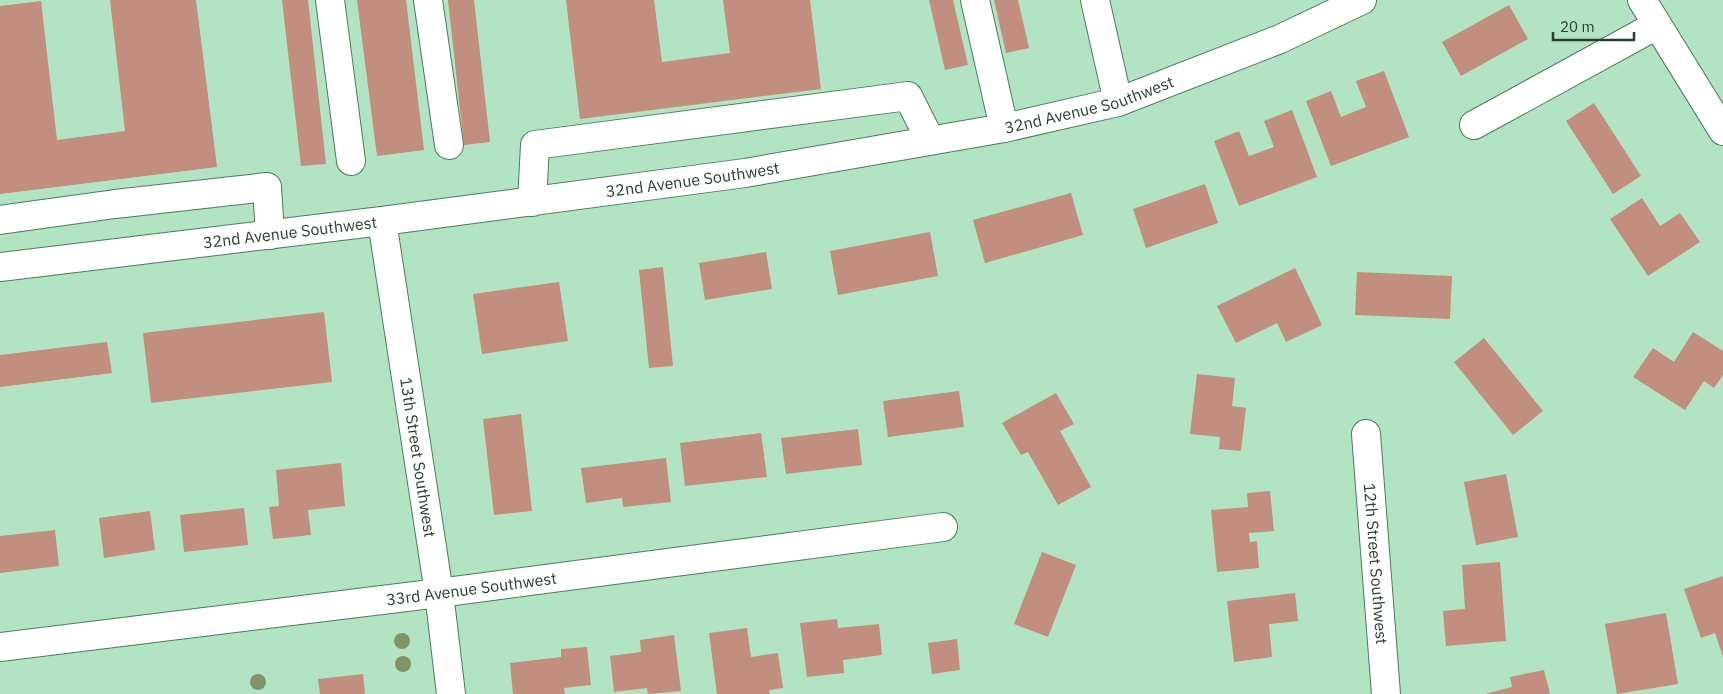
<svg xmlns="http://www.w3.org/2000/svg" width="1723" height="694" viewBox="0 0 1723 694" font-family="'IBM Plex Sans',sans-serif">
<rect width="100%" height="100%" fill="#b2e3c3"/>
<g fill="#c28e7f">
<path d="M 110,0 L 196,0 L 217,167 L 0,194 L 0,6 L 41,1 L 57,140 L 125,131 Z"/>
<path d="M 282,0 L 308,0 L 326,164 L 301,166 Z"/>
<path d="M 357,0 L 406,0 L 424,150 L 377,156 Z"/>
<path d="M 448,0 L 474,0 L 490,142 L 464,145 Z"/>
<path d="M 566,0 L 654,0 L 662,62 L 730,53 L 723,0 L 810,0 L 821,89 L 580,119 Z"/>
<path d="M 929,0 L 953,0 L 968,65 L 945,70 Z"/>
<path d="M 994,0 L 1018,0 L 1029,48 L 1006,53 Z"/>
<path d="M 1509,5 L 1528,39 L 1461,76 L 1442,42 Z"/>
<path d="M 1384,71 L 1409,137 L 1331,166 L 1306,101 L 1331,91 L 1341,117 L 1366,107 L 1356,81 Z"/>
<path d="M 1594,103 L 1641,176 L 1613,194 L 1566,121 Z"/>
<path d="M 1292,110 L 1317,177 L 1239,206 L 1214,141 L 1239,131 L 1249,156 L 1274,147 L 1264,121 Z"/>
<path d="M 1205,184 L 1218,223 L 1146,248 L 1133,209 Z"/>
<path d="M 1071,193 L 1083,235 L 985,263 L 973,220 Z"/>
<path d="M 1642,198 L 1660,226 L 1680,213 L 1700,242 L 1648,276 L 1610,219 Z"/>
<path d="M 930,232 L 938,276 L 838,295 L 830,251 Z"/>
<path d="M 766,252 L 772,289 L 705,300 L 699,263 Z"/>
<path d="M 663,267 L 673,366 L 649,368 L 639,270 Z"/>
<path d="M 1295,268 L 1322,325 L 1286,342 L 1277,323 L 1236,343 L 1217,306 Z"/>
<path d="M 1357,272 L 1452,276 L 1450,319 L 1355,315 Z"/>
<path d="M 559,282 L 568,341 L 482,354 L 473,294 Z"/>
<path d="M 324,312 L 332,382 L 151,403 L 143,333 Z"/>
<path d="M 1693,332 L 1723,351 L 1723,375 L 1714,388 L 1704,381 L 1685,410 L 1633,377 L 1653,348 L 1674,362 Z"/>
<path d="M 1484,338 L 1543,411 L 1513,435 L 1454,362 Z"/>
<path d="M 107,342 L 112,373 L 0,387 L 0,355 Z"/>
<path d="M 1197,374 L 1235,378 L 1232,406 L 1246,408 L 1241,451 L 1219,449 L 1220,437 L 1190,434 Z"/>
<path d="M 959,391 L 964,427 L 888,437 L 883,401 Z"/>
<path d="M 1056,393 L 1074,424 L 1060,431 L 1091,487 L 1058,505 L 1028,452 L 1021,455 L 1002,423 Z"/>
<path d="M 521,414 L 532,511 L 494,515 L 483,419 Z"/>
<path d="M 858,429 L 862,465 L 786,474 L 781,438 Z"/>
<path d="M 761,433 L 767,477 L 685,486 L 680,443 Z"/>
<path d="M 666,458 L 671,502 L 623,507 L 622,498 L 586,503 L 581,468 Z"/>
<path d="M 341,463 L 345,506 L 308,510 L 311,535 L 273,539 L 269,507 L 279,506 L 276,470 Z"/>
<path d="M 1506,474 L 1518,537 L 1476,545 L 1464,482 Z"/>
<path d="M 1270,491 L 1274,531 L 1249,533 L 1250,542 L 1257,541 L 1259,568 L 1217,572 L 1211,510 L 1248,507 L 1247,493 Z"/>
<path d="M 244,508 L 248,545 L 184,552 L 180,515 Z"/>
<path d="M 150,511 L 155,550 L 104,558 L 99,518 Z"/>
<path d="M 55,530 L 59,566 L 0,573 L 0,536 Z"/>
<path d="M 1042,552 L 1076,565 L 1048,637 L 1014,624 Z"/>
<path d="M 1500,562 L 1506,641 L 1446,646 L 1443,611 L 1465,609 L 1462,565 Z"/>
<path d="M 1723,576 L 1723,657 L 1715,633 L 1701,638 L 1684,589 Z"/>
<path d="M 1295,593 L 1298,621 L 1269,624 L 1272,657 L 1234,662 L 1227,601 Z"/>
<path d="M 1666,613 L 1678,684 L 1617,694 L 1605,624 Z"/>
<path d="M 837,619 L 838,628 L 879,624 L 882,655 L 843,660 L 844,673 L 807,677 L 800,623 Z"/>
<path d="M 747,628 L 751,657 L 778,653 L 783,688 L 769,690 L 770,694 L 717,694 L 709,633 Z"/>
<path d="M 674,635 L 681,691 L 648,694 L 647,688 L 614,692 L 610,656 L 641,652 L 640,640 Z"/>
<path d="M 957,639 L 960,670 L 932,674 L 928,643 Z"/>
<path d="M 587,647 L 591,685 L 564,688 L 565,694 L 513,694 L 510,663 L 561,657 L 561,649 Z"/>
<path d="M 1544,670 L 1550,694 L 1485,694 L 1512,687 L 1510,677 Z"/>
<path d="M 363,674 L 365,694 L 320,694 L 318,679 Z"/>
</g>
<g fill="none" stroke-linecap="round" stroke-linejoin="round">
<g stroke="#4e7b5f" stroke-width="30">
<g id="minor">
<path d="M 330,0 L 351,161"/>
<path d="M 428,0 L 449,145"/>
<path d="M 975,0 L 1004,128"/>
<path d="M 1095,0 L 1118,102"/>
<path d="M 1642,0 L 1723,131"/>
<path d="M 1474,125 L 1657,25"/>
<path d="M 532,202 L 535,145 L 908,96 L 930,140"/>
<path d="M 0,220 L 115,204 L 267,187 L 270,235"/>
<path id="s1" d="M 382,221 L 439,593 L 451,694"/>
<path id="s2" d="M 0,267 L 382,221 L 745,173 L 1004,128 L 1118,102 L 1280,39 L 1362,0"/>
<path id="s3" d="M 1366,434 L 1386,694"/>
<path id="s4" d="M 0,647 L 439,593 L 943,527"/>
</g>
</g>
<use href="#minor" stroke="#fff" stroke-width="28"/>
</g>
<g fill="#849364">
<circle cx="402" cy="641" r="8"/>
<circle cx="403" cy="664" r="8"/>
<circle cx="258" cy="682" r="8"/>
</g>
<g text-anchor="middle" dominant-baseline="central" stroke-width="4" stroke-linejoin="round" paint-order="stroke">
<g font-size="16" fill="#2a3e31" stroke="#b2e3c3">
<text stroke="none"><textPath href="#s2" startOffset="1102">32nd Avenue Southwest</textPath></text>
<text stroke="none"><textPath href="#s2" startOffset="698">32nd Avenue Southwest</textPath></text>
<text stroke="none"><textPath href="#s2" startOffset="292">32nd Avenue Southwest</textPath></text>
<text stroke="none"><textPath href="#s1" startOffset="239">13th Street Southwest</textPath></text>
<text stroke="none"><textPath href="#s3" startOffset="130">12th Street Southwest</textPath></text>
<text stroke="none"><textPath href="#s4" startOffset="475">33rd Avenue Southwest</textPath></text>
</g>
</g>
<path d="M1553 32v8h81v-8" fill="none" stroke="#2a3e31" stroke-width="2.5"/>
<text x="1560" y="32" font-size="15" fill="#2a3e31" stroke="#b2e3c3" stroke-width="4" paint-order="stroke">20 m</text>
</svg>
